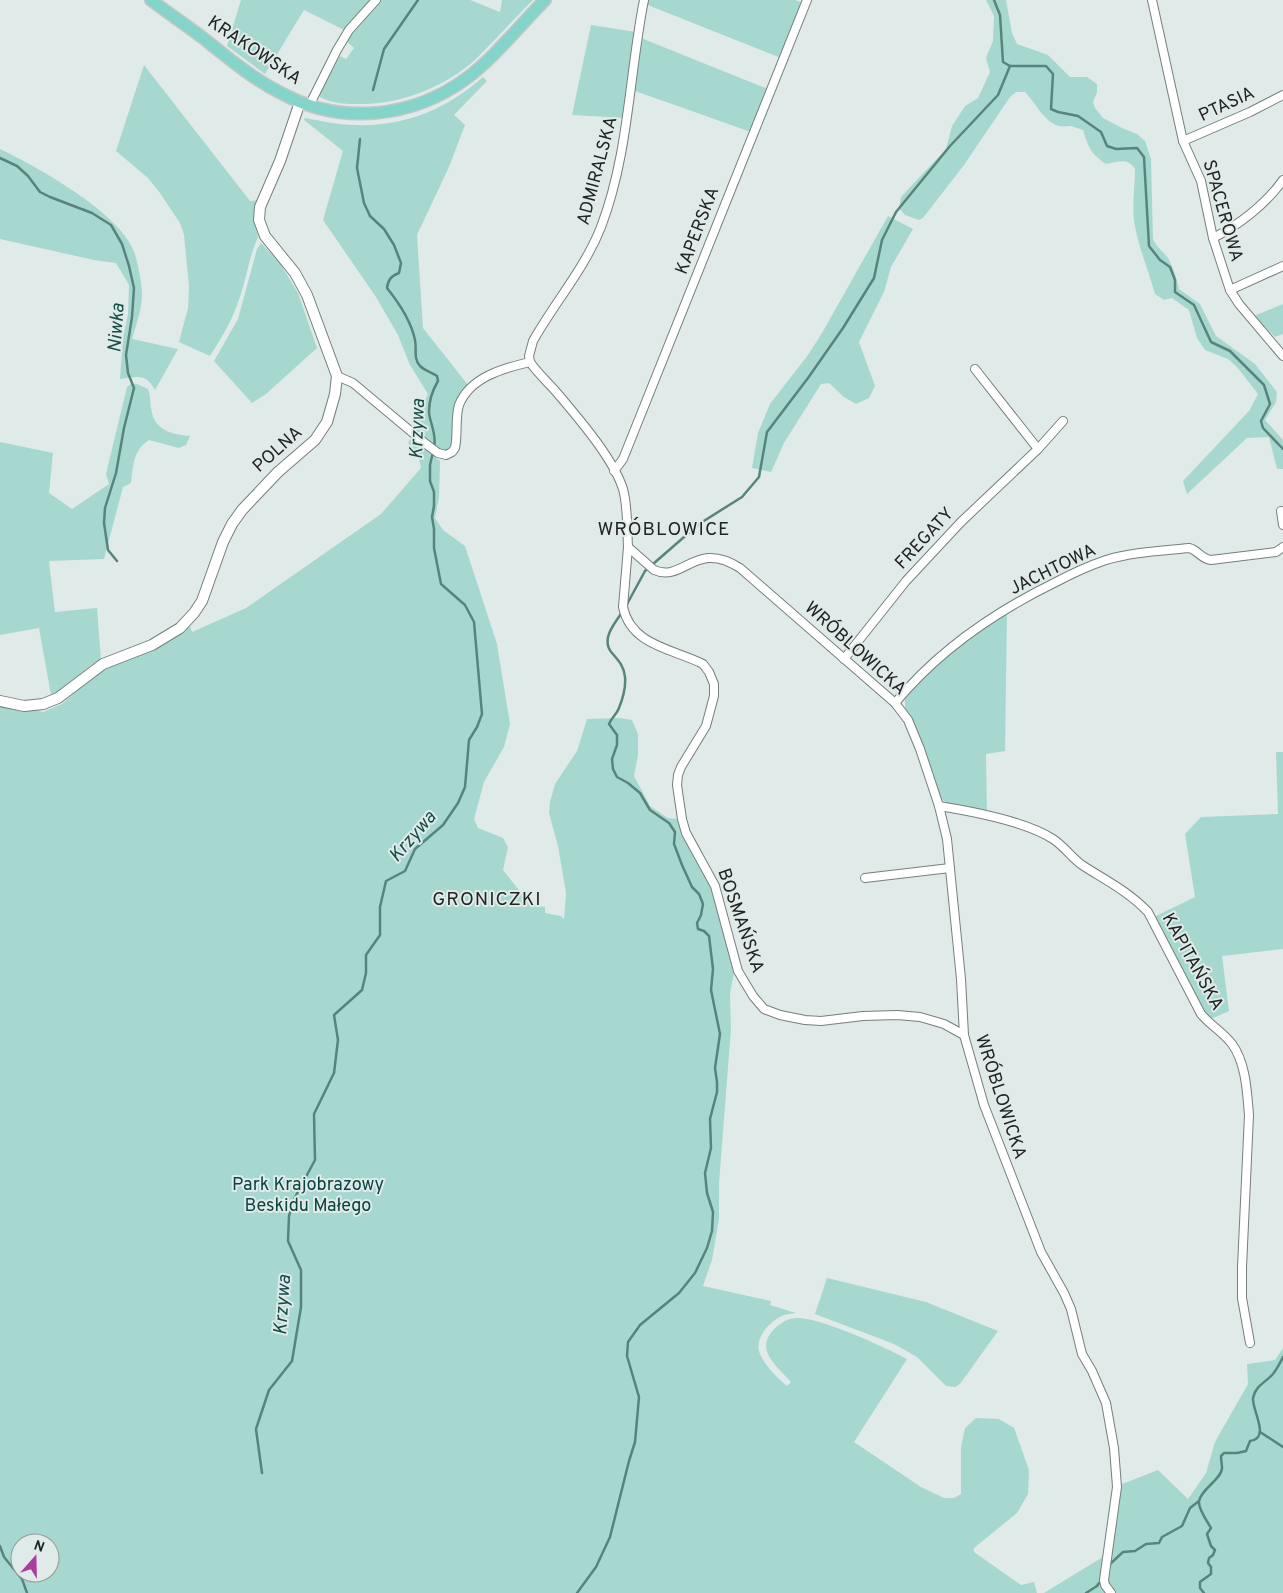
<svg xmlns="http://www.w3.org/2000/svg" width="1283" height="1593" viewBox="0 0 1283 1593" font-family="Overpass,sans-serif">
<rect width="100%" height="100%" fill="#e0eae8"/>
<g fill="#a7d8cf" fill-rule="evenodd">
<path d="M 241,0 L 373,0 L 346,31 L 304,10 L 265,74 L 227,46 Z"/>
<path d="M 379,0 L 470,0 L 500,12 L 502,0 L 533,0 C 514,19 496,39 477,58 C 447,86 403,104 362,104 C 348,104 332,104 320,97 L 320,92 L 340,56 L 346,59 L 354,48 L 346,41 L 351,31 Z"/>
<path d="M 646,0 L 795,0 L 803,3 L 781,58 L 645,4 Z"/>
<path d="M 986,0 L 1006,0 L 1012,33 L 1017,44 L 1048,55 L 1070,77 L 1087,77 L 1097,84 L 1097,92 L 1093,102 L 1095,108 L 1103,118 L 1122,128 L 1137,134 L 1145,141 L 1151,159 L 1153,239 C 1157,248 1163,251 1168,258 C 1173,267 1177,279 1179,289 L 1200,304 L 1216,336 L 1255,364 L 1277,392 L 1276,402 L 1265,420 L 1283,440 L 1283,469 L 1277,469 L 1269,437 L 1247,438 L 1187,494 L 1183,481 L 1249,411 L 1258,394 L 1237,367 L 1228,359 L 1205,350 L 1197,338 L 1189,310 L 1172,298 L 1164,300 L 1155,294 C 1148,269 1138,246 1134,221 C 1132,204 1135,186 1135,169 C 1128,157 1117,162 1106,164 C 1091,154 1088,147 1083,130 C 1079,129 1075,127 1071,126 C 1067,126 1063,127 1059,126 C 1043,121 1036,103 1025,92 L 1016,92 L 1010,97 L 964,165 L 923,218 L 919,220 L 905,215 L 899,208 L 901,197 L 946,149 L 952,126 L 965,106 L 978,98 L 990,72 L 986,58 L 993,41 L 994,16 Z"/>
<path d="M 591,25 L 636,32 L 625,118 L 572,115 Z"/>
<path d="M 641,38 L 768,89 L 751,132 L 635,91 Z"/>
<path d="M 144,65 L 250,201 L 257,200 L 255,224 L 258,237 C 248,259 246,283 237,305 C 231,323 220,340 210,356 L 179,342 L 188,308 L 189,286 L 184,235 L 180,223 L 160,193 L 148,178 L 116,151 Z"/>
<path d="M 483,77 L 487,81 L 454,115 L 465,125 L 449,167 L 417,235 L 423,328 L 468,385 L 460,394 L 457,402 L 452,445 L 448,450 L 440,450 L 414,429 L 428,394 L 410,365 L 398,335 L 376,297 L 323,220 L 343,151 L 304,120 L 305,118 C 321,121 338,125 355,125 C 404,127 447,109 483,77 Z"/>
<path d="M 0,149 C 38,167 116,211 133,249 C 137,258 142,284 142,294 C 142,309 136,325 132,339 L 178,349 L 155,390 C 146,373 136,377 120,379 L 123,338 L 128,314 L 129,285 L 116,263 L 94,260 L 0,239 Z"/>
<path d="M 888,216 L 913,229 L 891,267 L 884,292 L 859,342 L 875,386 L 869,398 L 856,404 L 844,397 L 829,383 L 821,384 L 784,443 L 771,472 L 752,468 L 758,433 L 770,404 L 808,355 L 822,333 Z"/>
<path d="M 261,243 L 279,262 L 298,293 L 317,348 L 266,394 L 252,403 L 214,361 L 238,319 L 257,249 Z"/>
<path d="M 1283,304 L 1283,334 L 1275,337 L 1254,316 Z"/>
<path d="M 131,384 L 137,384 L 148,389 C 151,397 150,405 152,413 C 156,431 175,435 190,436 L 186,445 L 179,448 L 149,440 C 133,450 133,467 131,483 L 123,487 L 104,559 L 49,561 L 55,612 L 97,608 L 101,660 L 91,665 L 57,692 L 51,695 L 39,628 L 0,635 L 0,442 L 53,453 L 49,493 L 72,509 L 109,484 L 106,474 L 127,387 Z"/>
<path d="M 411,438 L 440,461 L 439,497 L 435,518 L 443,530 L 465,546 L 497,644 L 510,724 L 504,747 L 484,782 L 474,819 L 478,828 L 503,838 L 508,847 L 503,870 L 531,905 L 545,907 L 545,913 L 561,916 L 564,919 L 566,893 L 558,846 L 549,813 L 550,802 L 555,784 L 577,751 L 587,719 L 620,718 L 632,720 L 638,734 L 638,755 L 634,776 L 650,806 L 668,818 L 679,819 L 712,887 L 734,972 L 730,993 L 731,1029 L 719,1183 L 719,1219 L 712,1260 L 703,1286 L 771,1301 L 770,1305 L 796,1313 C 792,1314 787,1314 784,1315 C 769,1321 752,1340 761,1356 C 767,1368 777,1377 787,1386 L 791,1382 C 780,1369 757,1353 770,1334 C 776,1326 785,1319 795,1318 C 818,1316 885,1347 907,1359 L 854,1442 L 921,1487 L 944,1498 L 954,1498 L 961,1494 L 961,1447 L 965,1428 L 976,1418 L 999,1419 L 1014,1428 L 1029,1470 L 1028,1494 L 1017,1513 L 974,1548 L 974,1552 L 1021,1585 L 1034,1582 L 1037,1593 L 0,1593 L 0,707 L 17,710 L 32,709 L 43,712 L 62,704 L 94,676 L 107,668 L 164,644 L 190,626 L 192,632 L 246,608 L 381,514 L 421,468 L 419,459 L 408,443 ZM 20,1543 L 50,1543 L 50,1573 L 20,1573 Z"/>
<path d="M 1007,613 L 1005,751 L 986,754 L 987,814 C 972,810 948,809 938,795 L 916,731 L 905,708 L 905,698 L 913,685 L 972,634 Z"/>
<path d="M 1276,752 L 1283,752 L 1283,949 L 1222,956 L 1229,1011 L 1211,1019 L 1206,1015 L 1201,1006 L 1154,917 L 1195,897 L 1185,834 L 1201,817 L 1278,814 Z"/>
<path d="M 827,1278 L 926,1302 L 998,1331 L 960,1384 L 955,1387 L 946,1386 L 917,1357 L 894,1344 L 815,1314 Z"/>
<path d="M 1283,1348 L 1283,1593 L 1044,1593 L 1111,1552 L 1122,1484 L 1158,1470 L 1188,1499 L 1206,1473 L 1215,1442 L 1248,1384 L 1247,1364 L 1275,1360 Z"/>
</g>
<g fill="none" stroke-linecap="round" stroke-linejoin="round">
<g stroke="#57857d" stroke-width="2.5">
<path d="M 994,0 L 1000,15 L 1003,62 L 1010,66 L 1046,66 L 1053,74 L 1051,109 L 1058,112 L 1078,116 L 1101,132 L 1107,146 L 1116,149 L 1137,148 L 1144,157 L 1149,246 L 1160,260 L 1170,267 L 1175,280 L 1175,292 L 1194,305 L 1211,342 L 1230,351 L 1264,385 L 1270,404 L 1261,421 L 1263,428 L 1283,449"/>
<path d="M 373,90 L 384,49 L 418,0"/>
<path d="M 360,139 L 357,168 L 364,203 L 370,216 L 384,229 L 394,245 L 401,263 L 399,273 C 391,276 388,280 387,288 C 399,303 411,320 415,340 C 417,349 413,358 420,366 C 424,370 432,373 437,376 L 438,381 C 432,391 429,400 429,412 C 430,424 437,434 434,447"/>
<path d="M 0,158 L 17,166 L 28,176 L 40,192 L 50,197 L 92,213 L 111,225 L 122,244 L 129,266 L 134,288 L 132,317 L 126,355 L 128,373 L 134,388 L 124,428 L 116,473 L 105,508 L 104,523 L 108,550 L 117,561"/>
<path d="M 626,606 L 645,571 L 699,524 L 742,497 L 759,477 L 767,432 L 808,378 L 843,328 L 874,278 L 882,240 L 896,212 L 950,146 L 998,95 L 1010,66"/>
<path d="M 1260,1432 L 1283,1447"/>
<path d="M 262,1473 L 256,1429 L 269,1390 L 292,1361 L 301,1307 L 301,1270 L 288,1241 L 289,1216 L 293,1201 L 315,1160 L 314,1114 L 334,1073 L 338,1040 L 334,1015 L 362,990 L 366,973 L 366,955 L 380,935 L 380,907 L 386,881 L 405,871 L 415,849 L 443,825 L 458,803 L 465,787 L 469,740 L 477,727 L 482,714 L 474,622 L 465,605 L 441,584 L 434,548 L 434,529 L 432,517 L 434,506 L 434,492 L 430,481 L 430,465 L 433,452"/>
<path d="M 0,1546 L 4,1557 L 22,1579 L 27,1593"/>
<path d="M 1109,1565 L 1123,1552 L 1135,1551 L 1146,1544 L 1159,1543 L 1162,1537 L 1182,1526 L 1190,1508 L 1199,1501"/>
<path d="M 577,1593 L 596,1567 L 610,1537 L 629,1461 L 635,1442 L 639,1397 L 627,1356 L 628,1342 L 640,1325 L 679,1293 L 695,1273 L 707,1248 L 712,1231 L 713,1212 L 707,1193 L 705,1173 L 711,1148 L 710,1119 L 717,1092 L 717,1082 L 715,1068 L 720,1034 L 711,990 L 713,969 L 709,936 L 704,931 L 698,929 L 697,923 L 701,915 L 703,904 L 699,894 L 692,887 L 682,865 L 674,844 L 675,832 L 669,823 L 650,810 L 640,793 L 628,783 L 617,777 L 613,769 L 612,759 L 617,745 L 617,735 L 609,724 C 612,717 617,714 619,708 C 623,698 626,687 625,677 C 624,666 618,660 612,653 C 600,639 615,623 623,611"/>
<path d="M 1086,1593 L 1097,1586 L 1099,1583"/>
<path d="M 1204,1593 L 1200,1588 L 1200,1582 L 1211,1574 L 1211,1567 L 1208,1563 L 1209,1558 L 1213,1555 L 1215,1550 L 1211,1546 L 1207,1534 L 1211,1528 C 1207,1521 1198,1509 1199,1501 C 1201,1489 1222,1479 1222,1468 C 1222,1465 1221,1460 1221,1456 L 1224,1453 L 1237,1453 L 1246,1451 L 1250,1441 C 1271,1438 1252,1411 1253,1398 C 1255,1386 1266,1382 1273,1374 C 1277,1369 1280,1363 1283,1357"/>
</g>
<g stroke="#767f7d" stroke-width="10">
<g id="street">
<path d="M 644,0 C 629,75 629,154 601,227 C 585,268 555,302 533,341 L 529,356 L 530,362 C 538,374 549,383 558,394 C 579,419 613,458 623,489 C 628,507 627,528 628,547 L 654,570 C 684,583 695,539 740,568 L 895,703 L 908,720 L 920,749 L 939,806 L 947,839 L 961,979 L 964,1035 L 984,1105 L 1041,1252 L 1064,1293 L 1071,1309 L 1082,1354 L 1092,1371 L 1106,1403 L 1114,1448 L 1117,1487 L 1104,1580 L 1105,1585 L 1111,1593"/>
<path d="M 1152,0 L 1183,141 L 1201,181 L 1213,238 L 1230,290 L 1239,304 L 1283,356"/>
<path d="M 309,106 L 337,50 L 349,30 L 376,0"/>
<path d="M 1183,141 L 1250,112 L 1283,95"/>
<path d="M 1213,238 C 1239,225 1266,204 1283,180"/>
<path d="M 1230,290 L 1283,266"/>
<path d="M 337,376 L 353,383 L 426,444 L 438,453 L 446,455 L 452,452 L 455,448 C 458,434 455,418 459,405 C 470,377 504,368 530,362"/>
<path d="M 1038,449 L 1063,421"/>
<path d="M 614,471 L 623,459 L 807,0"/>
<path d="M 1281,511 L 1283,525"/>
<path d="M 628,547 L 623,607 C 631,646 674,649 703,664 L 709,672 L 714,684 L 714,696 L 706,726 L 681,767 L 678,775 L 677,785 L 682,819 L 686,833 L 715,886 L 738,971 L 753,996 L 764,1009 L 780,1015 L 805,1020 L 821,1021 L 863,1016 L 897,1015 L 920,1017 L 944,1024 L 964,1035"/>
<path d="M 844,659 L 906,581 L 961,522 L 1038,449 L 975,369"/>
<path d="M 895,703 C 937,652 995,612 1054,583 C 1071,574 1088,566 1106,560 C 1133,552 1161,551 1189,548 C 1198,550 1201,559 1211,560 L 1276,552 L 1283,547"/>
<path d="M 939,806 C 970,811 1027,822 1053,839 C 1064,846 1072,858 1082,865 C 1105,880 1128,891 1148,912 L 1201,1014 C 1210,1025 1223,1032 1232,1044 C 1246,1063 1247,1092 1249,1115 L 1242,1267 L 1242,1298 L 1250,1343"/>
<path d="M 865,878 L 950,868"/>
</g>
</g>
<g stroke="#767f7d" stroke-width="12">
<path id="secondary" d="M 0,701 L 24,706 L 43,704 L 58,698 L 103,664 L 152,645 L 180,628 L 194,613 L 202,601 L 223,542 L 232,524 L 242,510 L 278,472 L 315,440 L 327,422 L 335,394 L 337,376 L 307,295 L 295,273 L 265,236 L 259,220 L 260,207 L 280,161 L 300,102"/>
</g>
<g stroke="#c5c6c6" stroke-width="14">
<path id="primary" d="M 151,0 C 168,13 186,25 203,38 C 228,58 253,79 281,93 C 341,126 413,118 467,78 C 494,58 521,24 545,0"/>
</g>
<use href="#street" stroke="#fff" stroke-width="8"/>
<use href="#secondary" stroke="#fff" stroke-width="10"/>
<use href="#primary" stroke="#85d4c9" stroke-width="11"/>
</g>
<g text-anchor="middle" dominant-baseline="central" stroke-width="4" stroke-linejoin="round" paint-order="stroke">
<g font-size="18" fill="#202423" stroke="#e0eae8">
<text transform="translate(254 51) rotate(34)">KRAKOWSKA</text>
<text transform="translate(1227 105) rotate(-25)">PTASIA</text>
<text transform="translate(598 171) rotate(-75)">ADMIRALSKA</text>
<text transform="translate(1222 211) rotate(74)">SPACEROWA</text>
<text transform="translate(698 231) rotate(-69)">KAPERSKA</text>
<text transform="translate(278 450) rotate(-42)">POLNA</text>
<text transform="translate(925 539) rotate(-47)">FREGATY</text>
<text transform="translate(1053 570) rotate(-26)">JACHTOWA</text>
<text transform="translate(855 649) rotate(42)">WRÓBLOWICKA</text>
<text transform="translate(740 921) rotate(71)">BOSMAŃSKA</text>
<text transform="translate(1192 962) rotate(61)">KAPITAŃSKA</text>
<text transform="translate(1000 1097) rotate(72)">WRÓBLOWICKA</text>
</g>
<g font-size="18" fill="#09443d" stroke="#e0eae8">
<text x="308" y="1185">Park Krajobrazowy<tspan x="308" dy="21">Beskidu Małego</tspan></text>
</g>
<g font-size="19" font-style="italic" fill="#154d45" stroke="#e0eae8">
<text transform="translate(117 328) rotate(-86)">Niwka</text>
<text transform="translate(418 429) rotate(-88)">Krzywa</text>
<text transform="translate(413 837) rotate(-49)">Krzywa</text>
<text transform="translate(283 1305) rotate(-86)">Krzywa</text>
</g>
<g font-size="19" letter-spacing="1" fill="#202423" stroke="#e0eae8">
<text x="664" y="530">WRÓBLOWICE</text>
<text x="487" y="900">GRONICZKI</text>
</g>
</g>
<g transform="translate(35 1558) rotate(20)"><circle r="24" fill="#e0eae8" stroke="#939b99"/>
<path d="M0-4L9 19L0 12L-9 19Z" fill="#a93e9e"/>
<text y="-8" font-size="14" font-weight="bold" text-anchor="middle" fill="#202423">N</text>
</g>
</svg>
